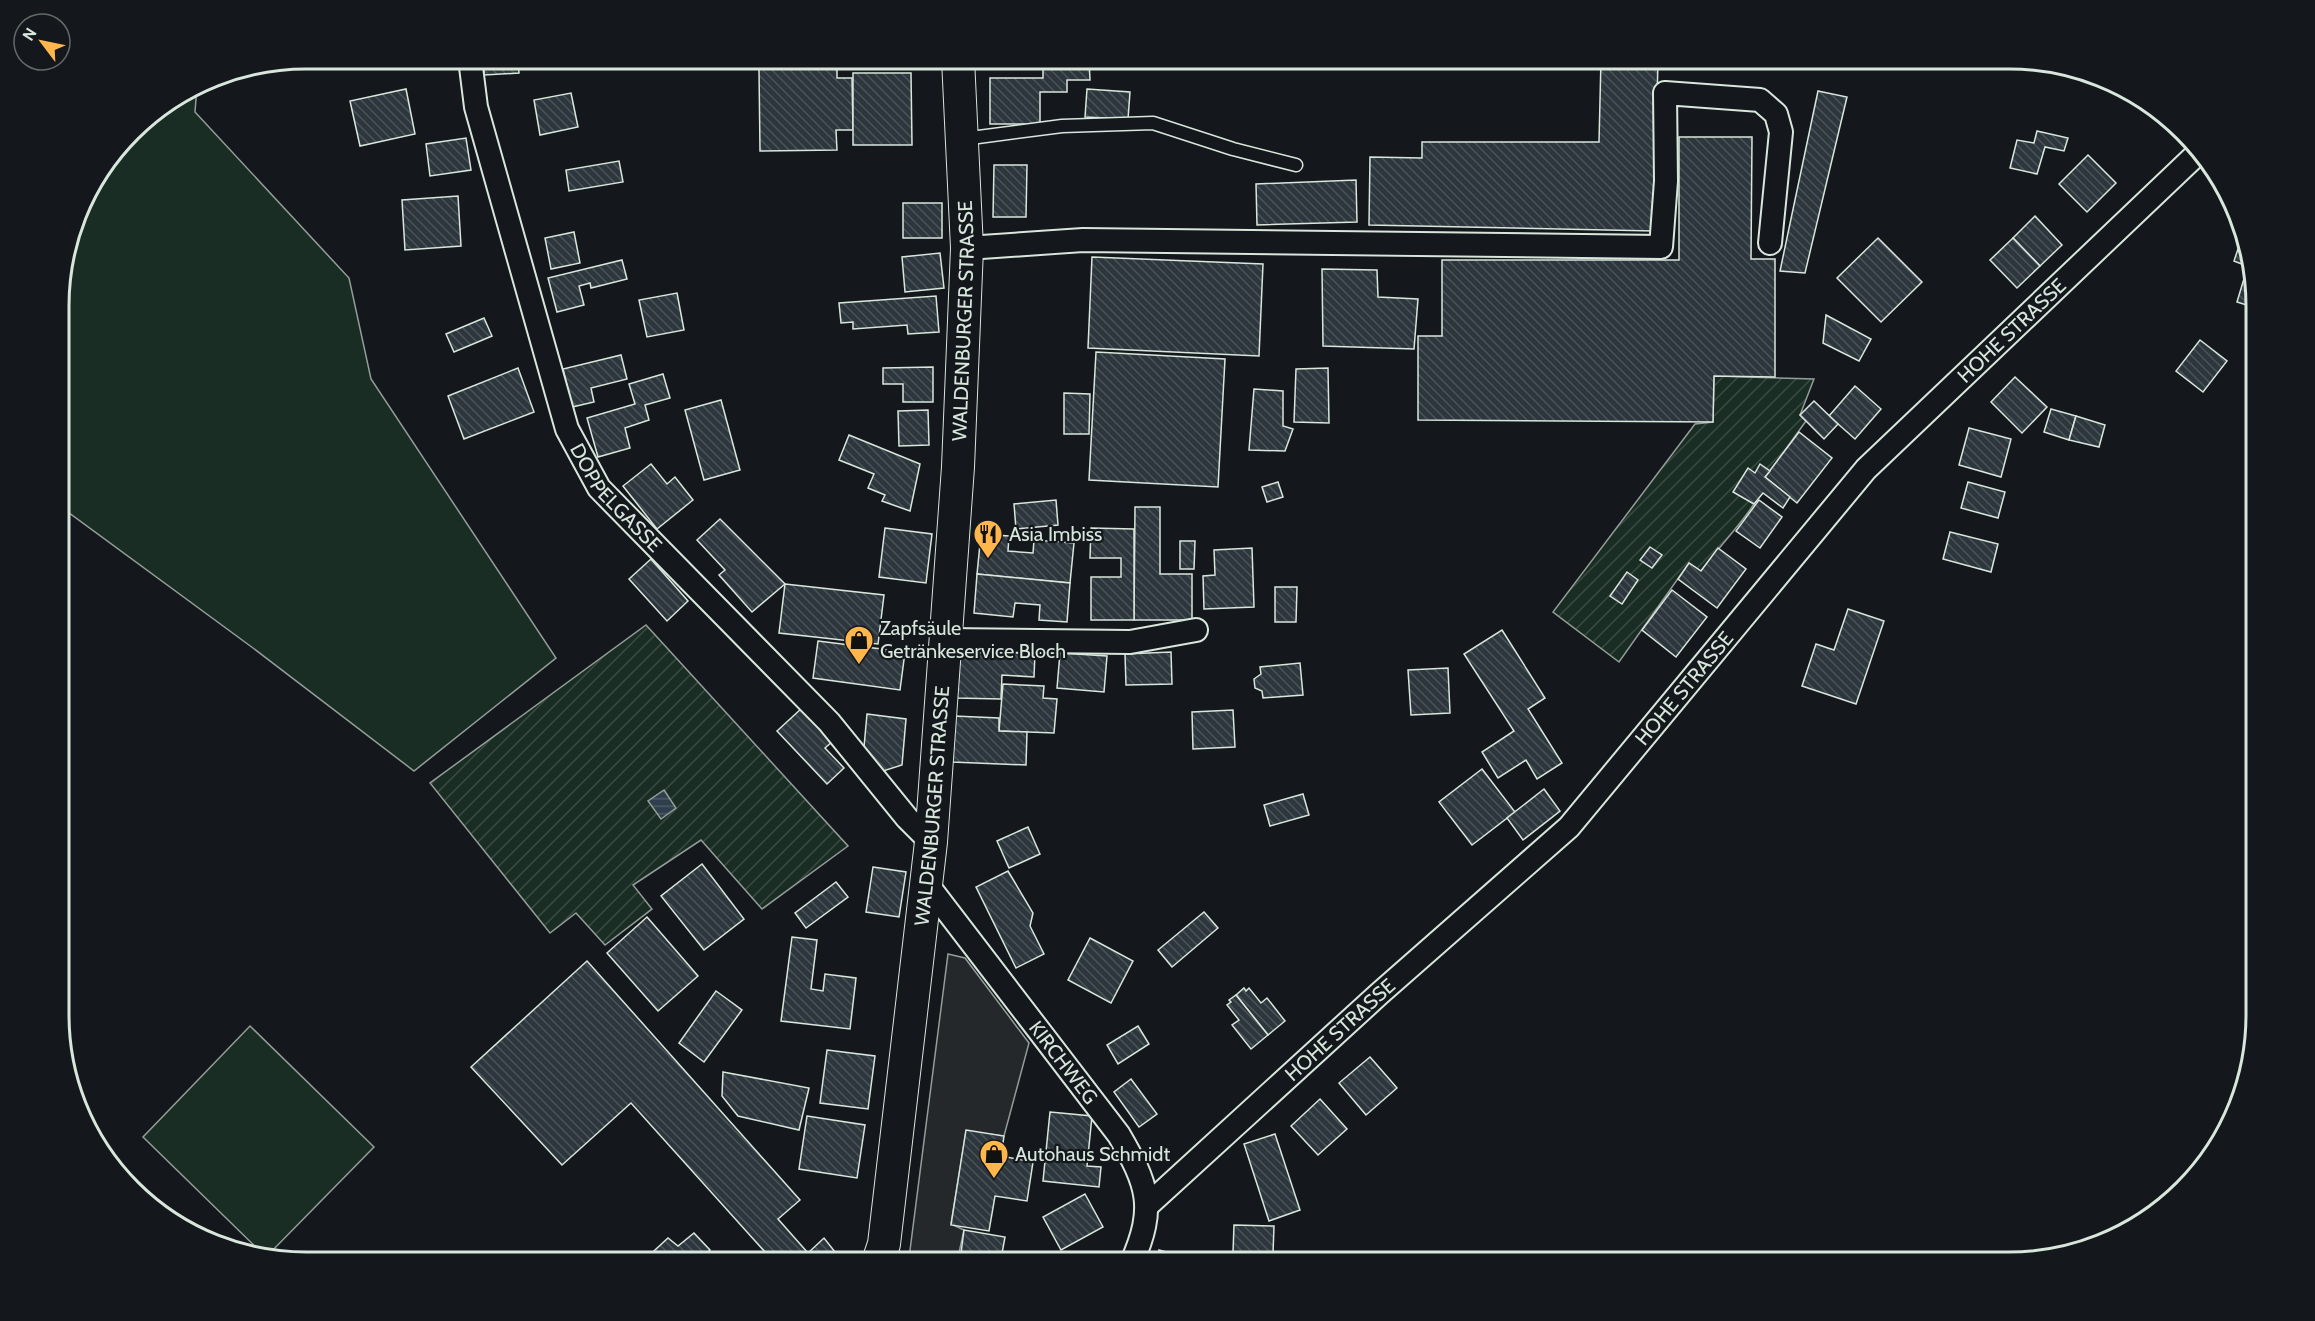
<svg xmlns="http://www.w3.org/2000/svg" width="2315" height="1321" viewBox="0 0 2315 1321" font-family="Cabin,sans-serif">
<defs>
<pattern id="garden-furrows" width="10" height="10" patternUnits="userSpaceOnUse" patternTransform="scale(1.5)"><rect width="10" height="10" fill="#1a2d24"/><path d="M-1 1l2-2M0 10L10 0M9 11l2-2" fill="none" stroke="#3b4b43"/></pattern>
<pattern id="water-rules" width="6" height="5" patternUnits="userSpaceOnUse" patternTransform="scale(1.5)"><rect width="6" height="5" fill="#2f3f4d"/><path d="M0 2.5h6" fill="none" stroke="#4c5b66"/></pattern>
<pattern id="building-back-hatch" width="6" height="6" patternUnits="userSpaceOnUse" patternTransform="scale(1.5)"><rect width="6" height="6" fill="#2c363c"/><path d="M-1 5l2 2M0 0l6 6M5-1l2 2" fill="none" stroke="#4a5358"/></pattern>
</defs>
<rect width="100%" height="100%" fill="#14181c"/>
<g fill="#1a2d24" stroke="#939e99" stroke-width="1.5">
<path d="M 197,86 L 195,112 L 349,278 L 371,379 L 556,658 L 414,771 L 253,648 L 61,507 L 61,274 L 84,196 L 142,120 Z"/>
<path d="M 250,1026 L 374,1147 L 266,1257 L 143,1137 Z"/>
</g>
<g fill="url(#garden-furrows)" stroke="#939e99" stroke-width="1.5">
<path d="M 1714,376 L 1814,379 L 1800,415 L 1806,421 L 1770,471 L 1755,473 L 1734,492 L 1754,504 C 1738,528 1718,548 1701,571 L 1689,563 L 1619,662 L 1553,612 L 1695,424 L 1713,422 Z"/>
<path d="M 646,625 L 848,846 L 762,909 L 701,840 L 633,885 L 652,909 L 605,945 L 576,913 L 550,933 L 430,783 Z"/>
</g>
<path fill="#24282b" stroke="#939e99" stroke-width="1.5" d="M 948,954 L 965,958 L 1029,1043 L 1004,1136 L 966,1131 L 951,1224 L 964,1230 L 957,1262 L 909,1258 Z"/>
<path fill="url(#water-rules)" stroke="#939e99" stroke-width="1.5" d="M 664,790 L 676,808 L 661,819 L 648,801 Z"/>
<g fill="url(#building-back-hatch)" stroke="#d8e6dc" stroke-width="1.5">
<path d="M 483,59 L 518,59 L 519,73 L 484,75 Z"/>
<path d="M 1043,59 L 1089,59 L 1090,80 L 1067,80 L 1067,92 L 1040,92 L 1040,124 L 990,124 L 990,78 L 1043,78 Z"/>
<path d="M 1601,59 L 1658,59 L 1654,231 L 1369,225 L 1370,157 L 1422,158 L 1422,142 L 1599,142 Z"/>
<path d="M 837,68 L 837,78 L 852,78 L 853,130 L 836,130 L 837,150 L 760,151 L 759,69 Z"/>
<path d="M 853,73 L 911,73 L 912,145 L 853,145 Z"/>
<path d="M 406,89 L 415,134 L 360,146 L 350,101 Z"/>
<path d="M 1087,89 L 1130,92 L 1128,119 L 1085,117 Z"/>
<path d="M 1818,91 L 1847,97 L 1805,273 L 1780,271 Z"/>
<path d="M 571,93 L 578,127 L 540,135 L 534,100 Z"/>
<path d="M 2037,131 L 2068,138 L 2064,151 L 2045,147 L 2037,174 L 2010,168 L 2017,140 L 2034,143 Z"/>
<path d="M 1679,137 L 1752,137 L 1751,259 L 1775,259 L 1775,377 L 1714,376 L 1713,422 L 1418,420 L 1418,336 L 1442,336 L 1442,260 L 1679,260 Z"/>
<path d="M 466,138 L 471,170 L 430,176 L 426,144 Z"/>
<path d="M 2088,155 L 2116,183 L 2087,212 L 2059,184 Z"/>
<path d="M 619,161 L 623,182 L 569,191 L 566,170 Z"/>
<path d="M 994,165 L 1027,165 L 1026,217 L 993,217 Z"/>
<path d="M 1356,180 L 1357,222 L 1257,225 L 1256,184 Z"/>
<path d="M 458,196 L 461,246 L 405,250 L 402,200 Z"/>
<rect x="903" y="203" width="39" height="35"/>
<path d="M 2035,216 L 2062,245 L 2040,266 L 2013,238 Z"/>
<path d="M 2244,231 L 2252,268 L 2234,261 Z"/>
<path d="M 574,232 L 580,263 L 551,269 L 545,238 Z"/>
<path d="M 1878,238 L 1922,282 L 1881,322 L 1837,278 Z"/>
<path d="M 2013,238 L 2040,266 L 2017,288 L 1990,260 Z"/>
<path d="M 940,253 L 944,288 L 905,292 L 902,257 Z"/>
<path d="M 1092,257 L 1263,264 L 1259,356 L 1088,348 Z"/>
<path d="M 622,260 L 627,279 L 591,288 L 590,283 L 579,286 L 584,305 L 557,312 L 548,278 Z"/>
<path d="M 1322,269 L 1377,270 L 1378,297 L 1418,299 L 1414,349 L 1323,346 Z"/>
<path d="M 2246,272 L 2253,274 L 2256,308 L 2237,302 Z"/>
<path d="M 677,293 L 684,330 L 647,337 L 639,300 Z"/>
<path d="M 936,296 L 939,332 L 908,334 L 907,325 L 853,329 L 853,322 L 841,323 L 839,303 Z"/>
<path d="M 1826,315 L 1871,339 L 1859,361 L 1823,343 Z"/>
<path d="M 484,318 L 492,336 L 454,352 L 446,334 Z"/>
<path d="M 2200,340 L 2227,361 L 2203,392 L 2176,371 Z"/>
<path d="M 1096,352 L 1225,359 L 1218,487 L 1089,480 Z"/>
<path d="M 621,355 L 627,379 L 591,388 L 594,402 L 572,407 L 563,369 Z"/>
<path d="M 933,367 L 933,402 L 903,402 L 903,384 L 883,384 L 883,368 Z"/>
<path d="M 518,368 L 534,412 L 464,439 L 448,396 Z"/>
<path d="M 1328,368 L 1329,423 L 1294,422 L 1296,369 Z"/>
<path d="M 663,374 L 670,398 L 645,405 L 649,420 L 625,428 L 630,448 L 598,457 L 587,418 L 635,404 L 629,384 Z"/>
<path d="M 2015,377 L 2047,407 L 2022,433 L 1991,402 Z"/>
<path d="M 1855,386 L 1881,409 L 1855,439 L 1829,416 Z"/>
<path d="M 1254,389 L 1283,391 L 1283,426 L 1293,429 L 1285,451 L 1249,450 Z"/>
<path d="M 1064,393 L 1090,394 L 1089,434 L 1064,434 Z"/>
<path d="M 721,400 L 740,470 L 704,480 L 685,410 Z"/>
<path d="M 1814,401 L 1838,424 L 1824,439 L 1800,415 Z"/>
<path d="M 2051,409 L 2076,416 L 2069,440 L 2044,432 Z"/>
<path d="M 928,410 L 929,445 L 899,446 L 898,411 Z"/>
<path d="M 2076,416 L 2105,425 L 2099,447 L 2069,440 Z"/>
<path d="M 1969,428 L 2011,439 L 2001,477 L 1959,465 Z"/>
<path d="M 1799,432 L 1832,458 L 1797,503 L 1765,477 Z"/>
<path d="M 849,435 L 920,464 L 910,511 L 882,501 L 885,495 L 868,488 L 874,474 L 839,460 Z"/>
<path d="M 651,464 L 667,484 L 675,477 L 693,500 L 657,529 L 623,486 Z"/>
<path d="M 1760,464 L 1770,471 L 1765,477 L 1790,497 L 1783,508 L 1763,493 L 1754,504 L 1733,492 L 1748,468 L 1755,473 Z"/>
<path d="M 1278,482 L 1283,497 L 1267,502 L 1262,487 Z"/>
<path d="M 1968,482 L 2005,492 L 1998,518 L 1961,508 Z"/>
<path d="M 1056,500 L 1058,525 L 1016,529 L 1014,504 Z"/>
<path d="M 1759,500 L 1782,517 L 1760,548 L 1736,531 Z"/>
<path d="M 1135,507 L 1160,507 L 1160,574 L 1192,574 L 1192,620 L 1134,620 Z"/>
<path d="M 720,519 L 785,584 L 752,612 L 719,575 L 725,570 L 697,540 Z"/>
<path d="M 885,528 L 932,534 L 926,583 L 879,577 Z"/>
<path d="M 1091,528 L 1134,529 L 1134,620 L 1091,620 L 1091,577 L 1121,577 L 1121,558 L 1090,558 Z"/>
<path d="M 1950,532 L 1998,544 L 1991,572 L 1943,559 Z"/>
<path d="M 981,534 L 1009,536 L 1008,551 L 1033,553 L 1034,540 L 1074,543 L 1070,583 L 977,574 Z"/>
<path d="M 1180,541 L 1195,541 L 1194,569 L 1180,569 Z"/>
<path d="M 1650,547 L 1662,555 L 1652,568 L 1640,560 Z"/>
<path d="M 1252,548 L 1254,607 L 1204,609 L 1203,576 L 1215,575 L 1214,550 Z"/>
<path d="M 1718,548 L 1746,569 L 1717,608 L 1678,579 L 1689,563 L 1701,571 Z"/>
<path d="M 651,559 L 688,601 L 667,621 L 629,579 Z"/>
<path d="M 1627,572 L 1638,580 L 1622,604 L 1610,596 Z"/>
<path d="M 977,574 L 1070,583 L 1067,622 L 1039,620 L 1040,605 L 1015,603 L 1013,617 L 974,613 Z"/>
<path d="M 785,584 L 884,595 L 878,644 L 779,633 Z"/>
<path d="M 1275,587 L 1297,587 L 1296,622 L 1275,622 Z"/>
<path d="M 1672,590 L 1707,617 L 1676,657 L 1642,630 Z"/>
<path d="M 1848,609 L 1884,621 L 1856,704 L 1802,686 L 1816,644 L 1834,650 Z"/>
<path d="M 1502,630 L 1545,698 L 1528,709 L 1562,763 L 1537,779 L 1526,760 L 1498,778 L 1482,752 L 1514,731 L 1464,654 Z"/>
<path d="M 818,641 L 905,652 L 900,690 L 813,678 Z"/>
<path d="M 959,650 L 1035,653 L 1034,677 L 1002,675 L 1001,699 L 956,698 Z"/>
<path d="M 1171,652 L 1172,684 L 1126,685 L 1125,654 Z"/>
<path d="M 1060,653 L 1107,656 L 1104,692 L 1057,688 Z"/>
<path d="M 1300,663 L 1303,695 L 1263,698 L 1262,691 L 1255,688 L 1254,679 L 1261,674 L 1260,667 Z"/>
<path d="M 1448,668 L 1450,713 L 1411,715 L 1408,670 Z"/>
<path d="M 1003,684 L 1044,686 L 1043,698 L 1057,699 L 1054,733 L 999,731 Z"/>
<path d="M 802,708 L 833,741 L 825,748 L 844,768 L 827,784 L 777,731 Z"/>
<path d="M 1233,710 L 1235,747 L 1193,749 L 1192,712 Z"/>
<path d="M 867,714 L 906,719 L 902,765 L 877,773 L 863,758 Z"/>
<path d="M 954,716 L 999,718 L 999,731 L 1027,732 L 1026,765 L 952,762 Z"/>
<path d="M 1482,769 L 1515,812 L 1472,845 L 1439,802 Z"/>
<path d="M 1544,789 L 1560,811 L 1523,840 L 1507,818 Z"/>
<path d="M 1303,794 L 1309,815 L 1270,826 L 1264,805 Z"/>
<path d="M 1028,827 L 1040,854 L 1009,868 L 997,841 Z"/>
<path d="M 702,864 L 744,919 L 704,950 L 661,896 Z"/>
<path d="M 873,867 L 906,872 L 899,917 L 866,912 Z"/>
<path d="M 1008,871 L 1033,913 L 1030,926 L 1044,954 L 1016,968 L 976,887 Z"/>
<path d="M 836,882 L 848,897 L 806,928 L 795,913 Z"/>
<path d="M 1204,912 L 1218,928 L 1172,967 L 1158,950 Z"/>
<path d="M 647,917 L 698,976 L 658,1011 L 607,953 Z"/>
<path d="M 792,937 L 817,940 L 811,989 L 823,991 L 825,974 L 856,978 L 850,1029 L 781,1021 Z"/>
<path d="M 1090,938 L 1133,961 L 1111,1003 L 1068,980 Z"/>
<path d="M 587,961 L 800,1200 L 778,1219 L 808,1253 L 824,1238 L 843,1262 L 774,1262 L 631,1103 L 562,1165 L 471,1067 Z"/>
<path d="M 1244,988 L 1246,991 L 1249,988 L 1261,1003 L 1267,998 L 1285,1021 L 1268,1035 L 1236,995 Z"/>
<path d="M 716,991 L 742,1010 L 704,1062 L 679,1043 Z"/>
<path d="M 1236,995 L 1268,1035 L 1251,1049 L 1232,1025 L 1239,1020 L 1227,1005 L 1231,1002 L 1229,1000 Z"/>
<path d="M 1138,1026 L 1149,1044 L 1118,1064 L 1107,1045 Z"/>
<path d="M 827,1050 L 875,1056 L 868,1109 L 820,1103 Z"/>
<path d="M 1370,1057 L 1397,1088 L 1366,1115 L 1339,1083 Z"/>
<path d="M 723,1072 L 809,1088 L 799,1130 L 738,1116 L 722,1096 Z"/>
<path d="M 1131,1079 L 1157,1114 L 1139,1127 L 1114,1092 Z"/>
<path d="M 1320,1099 L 1347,1129 L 1318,1155 L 1291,1126 Z"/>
<path d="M 1050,1112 L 1092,1116 L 1087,1166 L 1101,1167 L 1099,1187 L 1043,1181 Z"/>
<path d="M 807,1116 L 865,1125 L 857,1178 L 799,1169 Z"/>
<path d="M 966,1130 L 1004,1136 L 1001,1156 L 1033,1162 L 1027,1201 L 995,1196 L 989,1231 L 951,1225 Z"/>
<path d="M 1275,1134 L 1300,1210 L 1269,1221 L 1244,1144 Z"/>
<path d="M 1085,1194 L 1103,1227 L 1061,1250 L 1043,1217 Z"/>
<path d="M 1234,1225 L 1274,1226 L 1273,1254 L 1233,1253 Z"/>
<path d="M 964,1230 L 1005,1237 L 1001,1259 L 961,1253 Z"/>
<path d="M 694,1233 L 710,1250 L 697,1262 L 642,1262 L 668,1238 L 678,1246 Z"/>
<path d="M 1159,1250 L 1189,1258 L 1188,1262 L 1156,1262 Z"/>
</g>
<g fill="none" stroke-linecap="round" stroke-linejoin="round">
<g stroke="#d8e6dc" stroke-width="15">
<path id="service" d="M 963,139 L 1062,126 L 1153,123 L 1233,149 L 1296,165"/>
</g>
<g stroke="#d8e6dc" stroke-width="26">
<g id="minor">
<path id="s1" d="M 470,59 L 476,107 L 567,429 L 599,488 L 829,722 L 907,818 L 931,842"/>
<path d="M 967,248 L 1083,240 L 1661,247 L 1666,181 L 1665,93 L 1760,100 L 1776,114 L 1781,132 L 1770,243"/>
<path d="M 947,640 L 1130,642 L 1196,630"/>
<path id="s2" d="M 926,883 L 1119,1135 C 1148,1185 1156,1207 1132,1262"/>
<path id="s3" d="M 1148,1205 L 1379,994 L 1569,827 L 1866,469 L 2198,153"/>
</g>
</g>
<g stroke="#d8e6dc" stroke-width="34">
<g id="secondary">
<path id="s4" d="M 878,1262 L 884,1244 L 931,842 L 958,467 L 967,248 L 958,59"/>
</g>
</g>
<use href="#service" stroke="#14181c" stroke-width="12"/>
<use href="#minor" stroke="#14181c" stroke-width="22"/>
<use href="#secondary" stroke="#14181c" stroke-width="32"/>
</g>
<defs>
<g id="restaurant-pin" transform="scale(1.5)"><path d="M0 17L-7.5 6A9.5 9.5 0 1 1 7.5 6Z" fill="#ffb74d" stroke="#14181c"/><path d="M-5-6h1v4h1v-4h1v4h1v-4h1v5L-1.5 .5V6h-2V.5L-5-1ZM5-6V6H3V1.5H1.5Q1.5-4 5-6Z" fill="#111"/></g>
<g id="shop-pin" transform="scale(1.5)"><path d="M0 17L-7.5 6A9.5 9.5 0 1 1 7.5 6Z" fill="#ffb74d" stroke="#14181c"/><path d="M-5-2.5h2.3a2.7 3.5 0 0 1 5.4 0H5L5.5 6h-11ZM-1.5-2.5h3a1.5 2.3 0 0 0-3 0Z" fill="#111"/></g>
</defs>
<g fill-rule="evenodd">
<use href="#restaurant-pin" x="988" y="534"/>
<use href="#shop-pin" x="859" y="640"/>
<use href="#shop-pin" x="994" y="1154"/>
</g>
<g text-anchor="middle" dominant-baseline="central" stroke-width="4.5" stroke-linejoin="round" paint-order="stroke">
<g font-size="20" fill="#d8e6dc" stroke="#14181c">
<text stroke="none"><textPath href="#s4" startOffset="946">WALDENBURGER STRASSE</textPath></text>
<text stroke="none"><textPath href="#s3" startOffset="1232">HOHE STRASSE</textPath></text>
<text stroke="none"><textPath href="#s1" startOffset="468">DOPPELGASSE</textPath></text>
<text stroke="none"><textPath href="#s3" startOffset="746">HOHE STRASSE</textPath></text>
<text stroke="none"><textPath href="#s4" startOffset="460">WALDENBURGER STRASSE</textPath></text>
<text stroke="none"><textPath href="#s3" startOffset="260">HOHE STRASSE</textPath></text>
<text stroke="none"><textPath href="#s2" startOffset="226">KIRCHWEG</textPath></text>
</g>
<g font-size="20" fill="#d8e6dc" stroke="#14181c" text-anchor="start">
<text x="1009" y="534">Asia Imbiss</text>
<text x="880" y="628">Zapfsäule<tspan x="880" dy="23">Getränkeservice Bloch</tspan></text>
<text x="1015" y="1154">Autohaus Schmidt</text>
</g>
</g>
<path d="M0 0H2315V1321H0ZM306 69H2009A237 237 0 0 1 2246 306V1015A237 237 0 0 1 2009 1252H306A237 237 0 0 1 69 1015V306A237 237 0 0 1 306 69Z" fill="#14181c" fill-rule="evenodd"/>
<path fill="none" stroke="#d8e6dc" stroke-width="3" d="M306 69H2009A237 237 0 0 1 2246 306V1015A237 237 0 0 1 2009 1252H306A237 237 0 0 1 69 1015V306A237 237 0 0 1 306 69Z"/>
<g transform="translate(42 42) rotate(302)"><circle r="28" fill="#14181c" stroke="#626a69" stroke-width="1.5"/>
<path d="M0-4.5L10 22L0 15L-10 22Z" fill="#ffb74d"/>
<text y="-9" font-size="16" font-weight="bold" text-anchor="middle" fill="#d8e6dc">N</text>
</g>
</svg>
